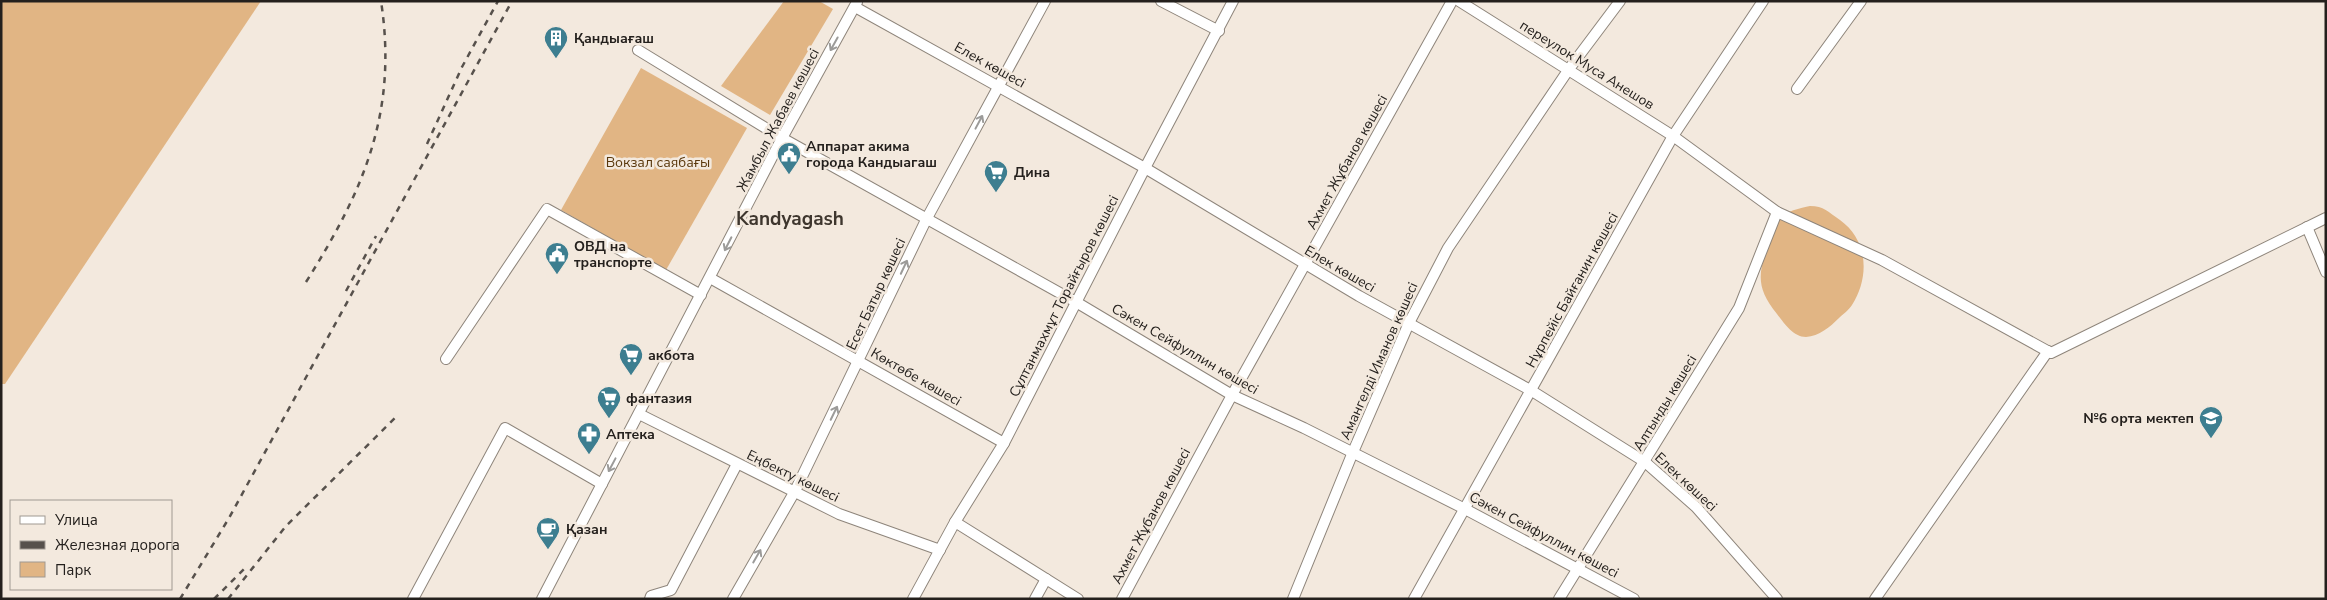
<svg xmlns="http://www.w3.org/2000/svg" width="2327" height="600" viewBox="0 0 2327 600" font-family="'Nunito Sans',sans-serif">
<rect width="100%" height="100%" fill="#f3e9de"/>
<g fill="#e1b584">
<path d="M 1,1 L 261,1 L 5,384 L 1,384 Z"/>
<path d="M 784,1 L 819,1 L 833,9 L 770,115 L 721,86 Z"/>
<path d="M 641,68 L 747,128 L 666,270 L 561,210 Z"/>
<path d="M 1810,206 C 1824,206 1828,212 1840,220 C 1868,240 1870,277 1852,305 C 1849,310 1843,314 1839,318 C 1830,327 1819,336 1806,337 C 1793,337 1784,323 1777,314 C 1755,287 1758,272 1770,241 C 1773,234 1775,225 1779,219 C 1785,211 1801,208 1810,206 Z"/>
</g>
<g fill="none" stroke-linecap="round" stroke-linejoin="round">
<g stroke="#8e857b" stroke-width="12">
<g id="minor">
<path d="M 1161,1 L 1219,31"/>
<path d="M 1459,1 L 1673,136 L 1777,212 L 1882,260 L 2051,353 L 2326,218"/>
<path d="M 855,7 L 1145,168 L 1359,296 L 1532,391 L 1645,462 L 1696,507 L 1777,599"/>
<path d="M 638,50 L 782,138 L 1076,302 L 1232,395 L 1304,428 L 1465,509 L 1634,599"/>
<path d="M 1797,89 L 1861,1"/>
<path d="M 2307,227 L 2326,272"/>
<path d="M 710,278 L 1004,443"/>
<path d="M 446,359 L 547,209 L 701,295"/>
<path d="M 639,414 L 839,514 L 940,550"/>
<path d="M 955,522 L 1078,599"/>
<path d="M 413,599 L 505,428 L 602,484"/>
<path d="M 542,599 L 782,138 L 857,2"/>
<path d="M 650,599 L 651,596 L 671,590 L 737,464"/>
<path d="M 733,599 L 795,491 L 927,218 L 1045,1"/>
<path d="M 913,599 L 955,522 L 1004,443 L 1145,168 L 1233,1"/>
<path d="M 1035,599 L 1046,579"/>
<path d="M 1122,599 L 1232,395 L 1452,1"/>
<path d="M 1293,599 L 1353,452 L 1409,323 L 1448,248 L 1569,69 L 1620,1"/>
<path d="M 1414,599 L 1673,136 L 1763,1"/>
<path d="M 1559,599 L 1739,308 L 1777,212"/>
<path d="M 1875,599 L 2048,351"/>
</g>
</g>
<use href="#minor" stroke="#fff" stroke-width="10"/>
<g stroke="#57514c" stroke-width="2.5" stroke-dasharray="6 6" stroke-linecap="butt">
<path d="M 427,144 L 462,67 L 498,1"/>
<path d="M 306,282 C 364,190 398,112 381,1"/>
<path d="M 346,291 L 376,236"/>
<path d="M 180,599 L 229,518 L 512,1"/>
<path d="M 214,599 L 244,569"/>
<path d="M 228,599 L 286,526 L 396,417"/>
</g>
</g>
<defs><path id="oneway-shaft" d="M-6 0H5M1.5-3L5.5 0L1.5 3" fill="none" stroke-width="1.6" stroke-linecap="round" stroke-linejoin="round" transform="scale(1.25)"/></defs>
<g stroke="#9c9b99">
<use href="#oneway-shaft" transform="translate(834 44) rotate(119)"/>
<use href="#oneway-shaft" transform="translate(979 122) rotate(-62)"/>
<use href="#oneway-shaft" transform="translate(728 244) rotate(117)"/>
<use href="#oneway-shaft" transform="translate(904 267) rotate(-65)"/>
<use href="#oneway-shaft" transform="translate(834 413) rotate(-64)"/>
<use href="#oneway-shaft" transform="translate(612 465) rotate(118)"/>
<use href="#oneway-shaft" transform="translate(757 556) rotate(-60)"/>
</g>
<defs>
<g id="building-pin" transform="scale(1.25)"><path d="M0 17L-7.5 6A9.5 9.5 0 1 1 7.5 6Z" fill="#3d7e90" stroke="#f3e9de"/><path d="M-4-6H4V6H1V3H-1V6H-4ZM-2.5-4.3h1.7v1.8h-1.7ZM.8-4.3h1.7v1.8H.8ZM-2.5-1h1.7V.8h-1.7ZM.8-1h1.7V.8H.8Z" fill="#fff"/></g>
<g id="civic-pin" transform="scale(1.25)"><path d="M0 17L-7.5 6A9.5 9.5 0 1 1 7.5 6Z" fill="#3d7e90" stroke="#f3e9de"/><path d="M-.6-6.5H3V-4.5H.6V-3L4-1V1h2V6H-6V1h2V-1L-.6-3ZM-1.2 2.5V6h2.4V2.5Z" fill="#fff"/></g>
<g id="supermarket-pin" transform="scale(1.25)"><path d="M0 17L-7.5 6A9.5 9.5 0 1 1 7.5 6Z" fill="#3d7e90" stroke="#f3e9de"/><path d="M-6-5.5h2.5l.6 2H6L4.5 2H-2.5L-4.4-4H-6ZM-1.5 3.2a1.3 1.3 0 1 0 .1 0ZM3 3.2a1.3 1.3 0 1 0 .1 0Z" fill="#fff"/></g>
<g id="school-pin" transform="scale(1.25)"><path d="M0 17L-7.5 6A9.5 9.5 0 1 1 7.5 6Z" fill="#3d7e90" stroke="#f3e9de"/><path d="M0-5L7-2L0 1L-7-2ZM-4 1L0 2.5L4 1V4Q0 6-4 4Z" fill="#fff"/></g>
<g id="pharmacy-pin" transform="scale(1.25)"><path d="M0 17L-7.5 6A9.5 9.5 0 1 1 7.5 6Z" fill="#3d7e90" stroke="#f3e9de"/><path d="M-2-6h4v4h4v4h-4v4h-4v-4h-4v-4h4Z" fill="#fff"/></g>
<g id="cafe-pin" transform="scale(1.25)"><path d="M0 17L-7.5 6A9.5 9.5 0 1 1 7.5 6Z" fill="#3d7e90" stroke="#f3e9de"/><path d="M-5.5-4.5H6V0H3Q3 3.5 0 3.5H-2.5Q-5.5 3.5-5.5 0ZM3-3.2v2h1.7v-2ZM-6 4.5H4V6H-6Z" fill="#fff"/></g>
</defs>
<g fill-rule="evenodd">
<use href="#building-pin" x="556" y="38"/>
<use href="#civic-pin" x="789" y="154"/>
<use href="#supermarket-pin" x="996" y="172"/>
<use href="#civic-pin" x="557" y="254"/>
<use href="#supermarket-pin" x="631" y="355"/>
<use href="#supermarket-pin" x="609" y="398"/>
<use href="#school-pin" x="2211" y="418"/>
<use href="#pharmacy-pin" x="589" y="434"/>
<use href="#cafe-pin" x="548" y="529"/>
</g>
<g text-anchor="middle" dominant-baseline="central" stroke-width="5" stroke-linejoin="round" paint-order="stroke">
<g font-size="14" font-weight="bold" fill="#24201d" stroke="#f3e9de" text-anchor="start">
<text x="574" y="38">Қандыағаш</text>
<text x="806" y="146">Аппарат акима<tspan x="806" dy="16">города Кандыагаш</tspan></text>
<text x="1014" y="172">Дина</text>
<text x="574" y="246">ОВД на<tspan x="574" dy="16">транспорте</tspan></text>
<text x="648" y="355">акбота</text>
<text x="626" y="398">фантазия</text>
<text x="2194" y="418" text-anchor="end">№6 орта мектеп</text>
<text x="606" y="434">Аптека</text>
<text x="566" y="529">Қазан</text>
</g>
<g font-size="14" fill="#24201d" stroke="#f3e9de">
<text transform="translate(990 65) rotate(29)">Елек көшесі</text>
<text transform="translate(1587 65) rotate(32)">переулок Муса Анешов</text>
<text transform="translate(778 120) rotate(-62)">Жамбыл Жабаев көшесі</text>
<text transform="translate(1347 162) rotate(-61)">Ахмет Жұбанов көшесі</text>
<text transform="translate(1340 269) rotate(30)">Елек көшесі</text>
<text transform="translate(1572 290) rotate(-61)">Нұрпейіс Байғанин көшесі</text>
<text transform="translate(876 294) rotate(-65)">Есет Батыр көшесі</text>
<text transform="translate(1064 296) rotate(-63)">Сұлтанмахмұт Торайғыров көшесі</text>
<text transform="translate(1185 349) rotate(30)">Сәкен Сейфуллин көшесі</text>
<text transform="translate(1379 361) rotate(-66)">Амангелді Иманов көшесі</text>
<text transform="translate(916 377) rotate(30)">Көктөбе көшесі</text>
<text transform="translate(1665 403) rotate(-59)">Алтынды көшесі</text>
<text transform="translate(793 476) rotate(26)">Еңбекту көшесі</text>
<text transform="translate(1686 482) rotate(43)">Елек көшесі</text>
<text transform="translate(1151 516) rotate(-62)">Ахмет Жұбанов көшесі</text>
<text transform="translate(1544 535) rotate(28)">Сәкен Сейфуллин көшесі</text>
</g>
<g font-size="14" fill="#5a380c" stroke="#f3e9de">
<text x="658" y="162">Вокзал саябағы</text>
</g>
<g font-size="19" font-weight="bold" fill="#3e362e" stroke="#f3e9de">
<text x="790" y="219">Kandyagash</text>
</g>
</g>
<rect width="2327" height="600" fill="none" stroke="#24201d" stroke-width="5"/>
<rect x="10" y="500" width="162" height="90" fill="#f3e9de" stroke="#a09991"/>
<rect x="20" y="516" width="25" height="8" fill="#ffffff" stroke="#a09991"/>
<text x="55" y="525" font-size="15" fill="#24201d">Улица</text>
<rect x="20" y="541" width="25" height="8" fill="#57514c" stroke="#a09991"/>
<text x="55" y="550" font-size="15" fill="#24201d">Железная дорога</text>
<rect x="20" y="562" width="25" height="15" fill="#e1b584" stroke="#a09991"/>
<text x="55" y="575" font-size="15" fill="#24201d">Парк</text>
</svg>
